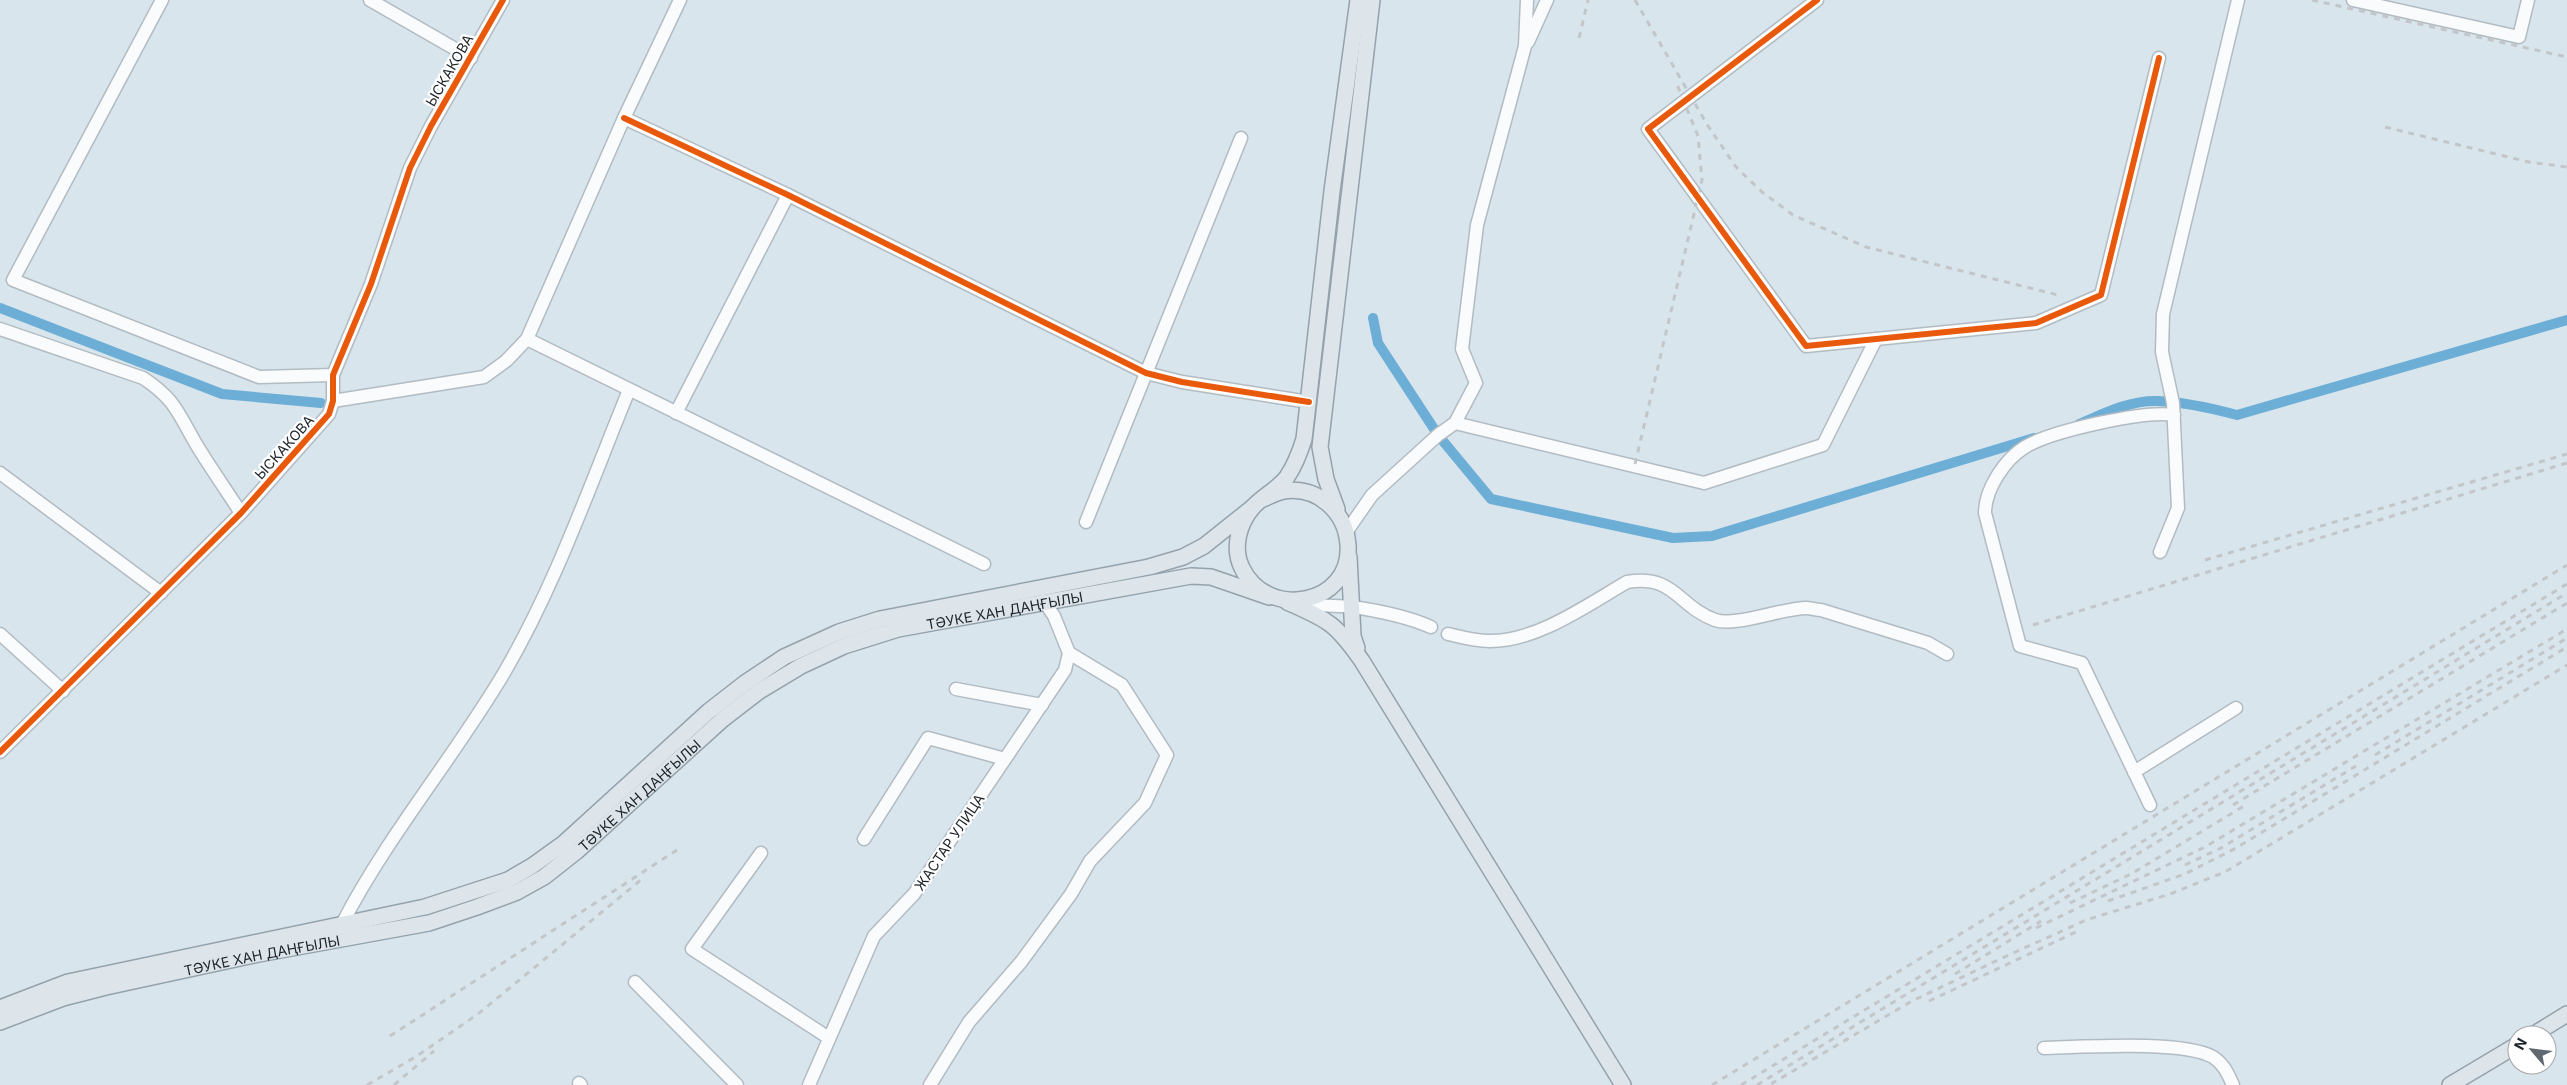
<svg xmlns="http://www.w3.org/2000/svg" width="2567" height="1085" viewBox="0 0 2567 1085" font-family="Inter,sans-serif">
<rect width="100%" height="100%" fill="#d9e5ed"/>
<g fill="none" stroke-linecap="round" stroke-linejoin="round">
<g stroke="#6caed5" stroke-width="10">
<path d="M 0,308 L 222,394 L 321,403"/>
<path d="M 1373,318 L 1378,343 L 1438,435 L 1491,499 L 1673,538 L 1712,536 L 2034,438"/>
<path d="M 2079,424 C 2103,414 2130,400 2157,401 C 2184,402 2211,408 2237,415 L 2567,320"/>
</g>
<g stroke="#b2bbc2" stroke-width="15">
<g id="minor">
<path d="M 162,0 L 13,280 L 259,377 L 333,375"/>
<path d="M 370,0 L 471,58"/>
<path d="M 1817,0 L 1648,129 L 1806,346 L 2036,323 L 2101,295 L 2159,58"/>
<path d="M 2353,0 L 2519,37 L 2528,0"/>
<path d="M 1528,42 L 1547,0"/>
<path d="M 624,118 L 788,195 L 1146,373 L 1182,382 L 1309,402"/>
<path d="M 0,329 L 143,378 C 175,399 178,413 196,444 C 210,467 226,490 241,513"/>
<path d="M 527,339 L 984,564"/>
<path d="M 333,401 L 484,377 L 506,361 L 527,339 L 624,118 L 680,0"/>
<path d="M 676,413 L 788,195"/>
<path d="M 1455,423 L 1476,383 L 1462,349 L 1477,225 L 1525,46 L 1527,0"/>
<path d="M 0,473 L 161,593"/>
<path d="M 1086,522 L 1241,138"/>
<path d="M 1347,531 L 1372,495 L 1438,435 L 1455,423 L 1704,483 L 1823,445 L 1876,339"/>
<path d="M 2160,552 L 2178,508 L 2173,403 L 2162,352 L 2163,314 L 2238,0"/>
<path d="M 1299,602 C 1317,607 1335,605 1353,607 C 1380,611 1406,616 1431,627"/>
<path d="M 0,634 L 63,691"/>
<path d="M 1448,634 C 1461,637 1475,641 1489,641 C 1536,642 1587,605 1627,582 C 1675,574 1677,606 1715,620 C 1735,627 1783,608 1806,608 C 1811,608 1817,610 1821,610 L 1928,643 L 1947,654"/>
<path d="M 956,689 L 1042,705"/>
<path d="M 0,752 L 241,513 L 329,414 L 333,401 L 333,375 L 371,284 L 410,168 L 431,126 L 503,0"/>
<path d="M 2134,772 L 2236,708"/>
<path d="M 2150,805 L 2082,663 L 2020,646 L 1985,513 C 1985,489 2005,459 2025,447 C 2051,431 2145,410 2174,415"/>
<path d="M 864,839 L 928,738 L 1005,759"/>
<path d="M 761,853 L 692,949 L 829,1038"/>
<path d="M 342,924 C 388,835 453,759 504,673 C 556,584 590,485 629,390"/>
<path d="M 635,982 L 737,1085"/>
<path d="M 2044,1048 C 2082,1047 2183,1040 2213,1057 C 2224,1064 2228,1074 2233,1085"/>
<path d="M 579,1083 L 581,1085"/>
<path d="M 809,1085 L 874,936 L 914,894 L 1065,670 L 1069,653 L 1054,616 L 1044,601"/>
<path d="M 930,1085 L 969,1022 L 1021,962 L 1071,894 L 1090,861 L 1145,803 L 1167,755 L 1122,685 L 1069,653"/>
</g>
</g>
<g stroke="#93a2ac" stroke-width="18">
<g id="major">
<path d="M 1263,499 C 1270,496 1277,492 1284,491 C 1318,486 1346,512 1348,545 C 1352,605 1267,621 1242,568 C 1232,548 1239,523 1253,507 C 1263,496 1278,489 1287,477 C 1295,465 1300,452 1304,439 L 1332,191 L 1358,0"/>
<path d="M 1337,509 L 1326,479 L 1320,447 L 1372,0"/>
<path d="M 1349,557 L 1353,636 L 1357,648"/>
<path d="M 1287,602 C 1329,620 1336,624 1362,661 L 1623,1085"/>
<path d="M 0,1008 L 68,982 L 425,907 L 508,880 L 532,866 L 564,843 L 709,711 L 745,683 L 784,657 L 839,632 L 880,619 L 1149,567 L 1183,557 L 1204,546 L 1253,507"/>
<path id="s1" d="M 0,1022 L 63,998 L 106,987 L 259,954 L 429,923 L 477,907 L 517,892 L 544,877 L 577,851 L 723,719 L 758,692 L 801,666 L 844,646 L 898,629 L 1191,576 L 1211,577 L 1269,597"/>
<path d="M 2533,1035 L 2567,1014"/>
<path d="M 2450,1085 L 2517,1045"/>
</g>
</g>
<use href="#minor" stroke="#f9fbfc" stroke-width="12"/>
<use href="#major" stroke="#dee5ea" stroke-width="15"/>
<g stroke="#c3c6c8" stroke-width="3" stroke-dasharray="6 6" stroke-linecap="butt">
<path d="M 1635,0 L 1708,126 L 1736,167 L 1762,192 L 1793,215 L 1866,247 L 2058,295"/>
<path d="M 2312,0 L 2567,57"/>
<path d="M 1579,38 L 1588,0"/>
<path d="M 2385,127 L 2529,162 L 2567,167"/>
<path d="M 1635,464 L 1702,180 L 1698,136 L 1676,82"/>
<path d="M 2205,560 L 2567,454"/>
<path d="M 2033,625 L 2567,463"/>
<path d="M 2375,755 L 2567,638"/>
<path d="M 2233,805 L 2567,603"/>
<path d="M 2185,865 L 2221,848 L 2356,766"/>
<path d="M 2108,901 L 2185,874 L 2236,848 L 2567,647"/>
<path d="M 2070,903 L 2131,874 L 2244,806"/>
<path d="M 2036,928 L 2205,847 L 2567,629"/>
<path d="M 1955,974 L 2041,921"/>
<path d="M 1929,1001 L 2076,932"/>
<path d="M 390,1036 L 677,850"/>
<path d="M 1771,1084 L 1912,1001 L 1998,960 L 2086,920 L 2170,894 L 2225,872 L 2567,665"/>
<path d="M 367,1085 L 417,1056 L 478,1014 L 642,879"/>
<path d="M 394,1085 L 434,1051"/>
<path d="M 1712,1085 L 2567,565"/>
<path d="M 1741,1085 L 2567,584"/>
<path d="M 1757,1085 L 2567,593"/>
</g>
<g stroke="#fff" stroke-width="9">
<g id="cycleway">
<path d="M 1817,0 L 1648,129 L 1806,346 L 2036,323 L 2101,295 L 2159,58"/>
<path d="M 624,118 L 788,195 L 1146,373 L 1182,382 L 1309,402"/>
<path d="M 0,752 L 241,513 L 329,414 L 333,401 L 333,375 L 371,284 L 410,168 L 431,126 L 503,0"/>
</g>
</g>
<use href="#cycleway" stroke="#e8590c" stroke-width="6"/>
</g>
<g text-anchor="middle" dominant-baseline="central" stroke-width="4.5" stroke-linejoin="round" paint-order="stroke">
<g font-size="14" fill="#1c2429" stroke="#fff">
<text transform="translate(449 70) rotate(-60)">ЫСКАКОВА</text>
<text transform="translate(284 447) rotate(-48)">ЫСКАКОВА</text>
<text stroke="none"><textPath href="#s1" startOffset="1111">ТӘУКЕ ХАН ДАҢҒЫЛЫ</textPath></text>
<text stroke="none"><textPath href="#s1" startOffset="691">ТӘУКЕ ХАН ДАҢҒЫЛЫ</textPath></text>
<text transform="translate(949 842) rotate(-56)">ЖАСТАР УЛИЦА</text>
<text stroke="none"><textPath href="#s1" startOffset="271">ТӘУКЕ ХАН ДАҢҒЫЛЫ</textPath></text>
</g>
</g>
<g transform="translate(2532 1050) rotate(298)"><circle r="24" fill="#ffffff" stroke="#a4a7a9"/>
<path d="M0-4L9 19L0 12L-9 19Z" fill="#5e686e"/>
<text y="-8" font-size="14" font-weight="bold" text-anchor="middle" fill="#1c2429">N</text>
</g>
</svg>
